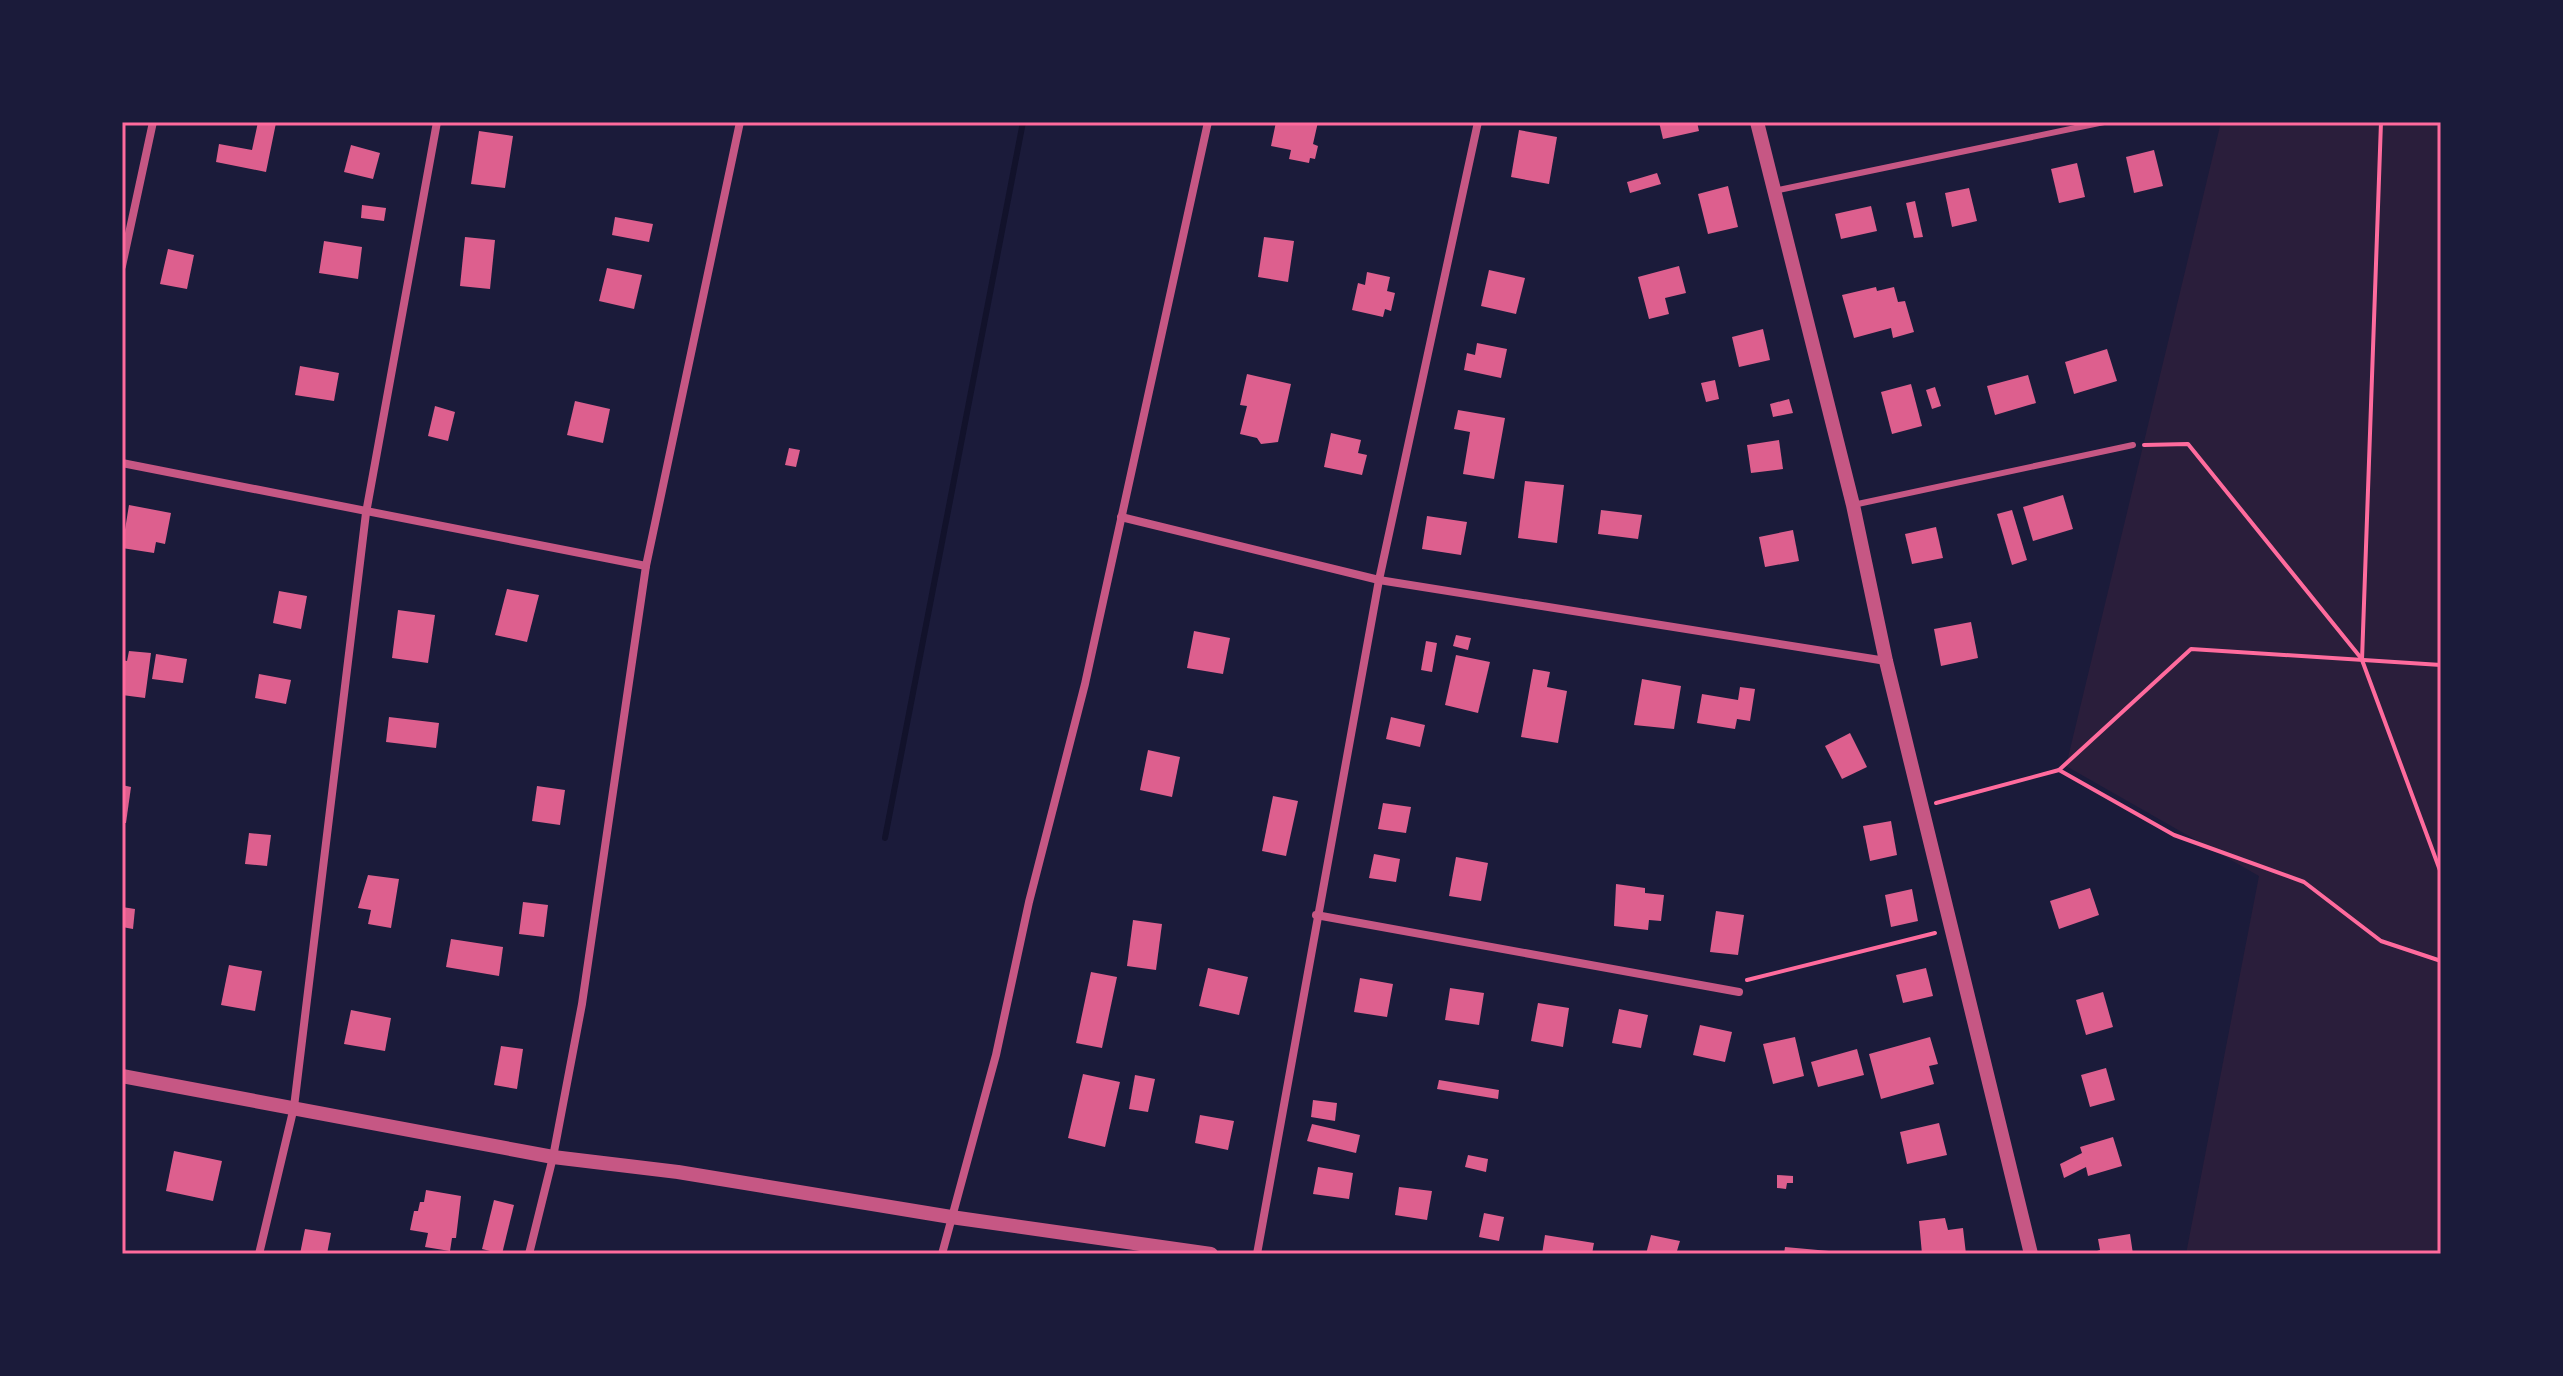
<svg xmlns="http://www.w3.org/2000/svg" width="2563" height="1376" viewBox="0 0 2563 1376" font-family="'Fira Sans',sans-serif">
<rect width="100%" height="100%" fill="#1b1b3a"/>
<path fill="#2a1e3b" d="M 2221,122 L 2441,122 L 2441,1254 L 2186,1254 L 2259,876 L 2066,766 Z"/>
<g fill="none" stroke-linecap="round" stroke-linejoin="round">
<path stroke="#12122b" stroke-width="6" d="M 885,838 L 1023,122"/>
</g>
<g fill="#dd5f8e">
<path d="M 258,122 L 276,123 L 266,172 L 216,162 L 219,144 L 252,150 Z"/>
<path d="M 1276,122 L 1318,122 L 1313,144 L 1318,146 L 1315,159 L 1310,158 L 1309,163 L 1289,159 L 1291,150 L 1271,146 Z"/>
<path d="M 1659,122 L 1697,122 L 1699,131 L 1663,139 Z"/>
<path d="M 1519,130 L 1557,137 L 1549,184 L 1511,177 Z"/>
<path d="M 479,131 L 513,136 L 505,188 L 471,184 Z"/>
<path d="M 351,145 L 380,153 L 373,179 L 344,172 Z"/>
<path d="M 2154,150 L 2163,186 L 2134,193 L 2126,157 Z"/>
<path d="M 2077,163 L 2085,197 L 2059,203 L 2051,169 Z"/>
<path d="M 1657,173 L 1661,184 L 1630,193 L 1627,182 Z"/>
<path d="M 1728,186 L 1738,227 L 1708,234 L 1698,194 Z"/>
<path d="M 1969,188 L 1977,221 L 1952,227 L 1945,193 Z"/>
<path d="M 1915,201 L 1923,237 L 1914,238 L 1906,203 Z"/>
<path d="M 362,205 L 386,208 L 384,221 L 361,218 Z"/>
<path d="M 1871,206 L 1877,231 L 1841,239 L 1835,214 Z"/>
<path d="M 615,217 L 653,224 L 649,242 L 612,235 Z"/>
<path d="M 465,237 L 495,240 L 490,289 L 460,286 Z"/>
<path d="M 1264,237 L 1294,241 L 1288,282 L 1258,277 Z"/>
<path d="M 324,241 L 362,247 L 358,279 L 319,273 Z"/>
<path d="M 168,249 L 194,255 L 187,289 L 160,284 Z"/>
<path d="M 1679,266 L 1686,293 L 1665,298 L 1669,314 L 1649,319 L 1638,277 Z"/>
<path d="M 607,268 L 642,275 L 634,309 L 599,301 Z"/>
<path d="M 1489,270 L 1525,278 L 1516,314 L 1481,306 Z"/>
<path d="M 1367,272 L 1390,277 L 1387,291 L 1395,293 L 1391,311 L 1385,309 L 1383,317 L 1352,310 L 1358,283 L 1365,285 Z"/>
<path d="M 1876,287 L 1877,291 L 1894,287 L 1898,302 L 1905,301 L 1914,332 L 1893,338 L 1891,328 L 1854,338 L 1842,295 Z"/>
<path d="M 1763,329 L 1770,360 L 1739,367 L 1732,337 Z"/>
<path d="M 1477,343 L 1507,349 L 1501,378 L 1464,370 L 1467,353 L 1475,355 Z"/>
<path d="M 2107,349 L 2117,381 L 2074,394 L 2065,362 Z"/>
<path d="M 300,366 L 339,373 L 334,401 L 295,395 Z"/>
<path d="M 1247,374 L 1291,384 L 1278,442 L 1261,444 L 1257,438 L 1240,434 L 1247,406 L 1240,405 Z"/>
<path d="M 2028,375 L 2036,403 L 1995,415 L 1987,386 Z"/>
<path d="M 1715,380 L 1719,399 L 1706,402 L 1701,383 Z"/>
<path d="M 1911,384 L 1922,426 L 1892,434 L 1881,392 Z"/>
<path d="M 1935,387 L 1941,406 L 1932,409 L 1926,390 Z"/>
<path d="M 1789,399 L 1793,413 L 1773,417 L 1770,404 Z"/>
<path d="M 575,401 L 610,409 L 603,443 L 567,435 Z"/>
<path d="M 435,406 L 455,412 L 448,441 L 428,436 Z"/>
<path d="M 1458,410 L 1505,418 L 1494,479 L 1463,474 L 1470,432 L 1454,429 Z"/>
<path d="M 1331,433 L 1361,440 L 1358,453 L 1367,455 L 1362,475 L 1324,467 Z"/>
<path d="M 1779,440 L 1783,469 L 1751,473 L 1747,445 Z"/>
<path d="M 789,448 L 800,450 L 796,467 L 785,465 Z"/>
<path d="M 1525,481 L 1564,485 L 1557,543 L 1518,538 Z"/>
<path d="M 2063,495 L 2073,529 L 2033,541 L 2023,507 Z"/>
<path d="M 129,505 L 171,513 L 165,544 L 156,542 L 154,553 L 122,548 Z"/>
<path d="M 1601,510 L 1642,515 L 1638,539 L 1598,534 Z"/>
<path d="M 2012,510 L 2027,560 L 2012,565 L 1997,514 Z"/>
<path d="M 1427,516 L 1467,522 L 1461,555 L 1422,549 Z"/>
<path d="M 1936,527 L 1943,558 L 1912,564 L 1905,534 Z"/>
<path d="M 1793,530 L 1799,561 L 1765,567 L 1759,537 Z"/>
<path d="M 507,589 L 539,595 L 527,642 L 495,635 Z"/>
<path d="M 279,591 L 307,596 L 301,629 L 273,623 Z"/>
<path d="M 398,610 L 435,615 L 428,663 L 392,658 Z"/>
<path d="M 1971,622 L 1978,658 L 1941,666 L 1934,629 Z"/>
<path d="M 1194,631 L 1230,638 L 1223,674 L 1187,668 Z"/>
<path d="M 1456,635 L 1471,638 L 1468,650 L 1453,646 Z"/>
<path d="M 1426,641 L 1437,643 L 1432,672 L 1421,670 Z"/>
<path d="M 129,651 L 151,653 L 145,698 L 122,695 L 122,660 L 127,661 Z"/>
<path d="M 156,654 L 187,659 L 183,683 L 152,679 Z"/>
<path d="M 1456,655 L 1490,662 L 1478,713 L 1445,705 Z"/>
<path d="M 1533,669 L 1550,672 L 1547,687 L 1567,691 L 1558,743 L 1521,737 Z"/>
<path d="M 259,674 L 291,680 L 286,704 L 255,698 Z"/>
<path d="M 1642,679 L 1681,686 L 1674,729 L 1634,725 Z"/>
<path d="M 1740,687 L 1755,689 L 1750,721 L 1737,719 L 1735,729 L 1697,723 L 1702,694 L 1738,700 Z"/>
<path d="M 389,717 L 439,723 L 436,748 L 386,742 Z"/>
<path d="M 1391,717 L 1425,725 L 1420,747 L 1386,739 Z"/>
<path d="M 1850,733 L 1867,767 L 1842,779 L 1825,746 Z"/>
<path d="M 1148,750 L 1180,757 L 1172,797 L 1140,790 Z"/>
<path d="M 122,785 L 131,787 L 126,823 L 122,823 Z"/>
<path d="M 537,786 L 565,790 L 560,825 L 532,821 Z"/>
<path d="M 1273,796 L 1298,801 L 1286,856 L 1262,851 Z"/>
<path d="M 1383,803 L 1411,807 L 1406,833 L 1378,829 Z"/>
<path d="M 1891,821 L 1897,855 L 1870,861 L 1863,826 Z"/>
<path d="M 249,833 L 271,835 L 267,866 L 245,864 Z"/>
<path d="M 1374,854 L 1400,859 L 1396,882 L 1369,878 Z"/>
<path d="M 1456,857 L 1488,863 L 1481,901 L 1449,896 Z"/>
<path d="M 368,875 L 399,879 L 391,928 L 368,924 L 371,910 L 358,908 Z"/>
<path d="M 1616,884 L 1645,888 L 1645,893 L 1664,895 L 1661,921 L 1649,920 L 1648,930 L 1614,926 Z"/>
<path d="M 2090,888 L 2099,915 L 2059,929 L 2050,901 Z"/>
<path d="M 1912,889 L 1918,921 L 1891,927 L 1885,895 Z"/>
<path d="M 523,902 L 548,905 L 544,937 L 519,934 Z"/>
<path d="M 122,907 L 135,909 L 133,929 L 122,927 Z"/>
<path d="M 1716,911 L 1744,915 L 1738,955 L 1710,952 Z"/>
<path d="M 1133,920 L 1162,924 L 1156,970 L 1127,966 Z"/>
<path d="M 451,939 L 503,947 L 499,976 L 446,967 Z"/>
<path d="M 229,965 L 262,971 L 255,1011 L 221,1005 Z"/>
<path d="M 1208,968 L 1248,977 L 1239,1015 L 1199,1006 Z"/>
<path d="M 1926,968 L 1933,996 L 1903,1003 L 1896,975 Z"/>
<path d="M 1091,972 L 1117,977 L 1102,1048 L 1076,1043 Z"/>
<path d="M 1360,978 L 1393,984 L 1387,1017 L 1354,1012 Z"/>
<path d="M 1450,988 L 1484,993 L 1479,1025 L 1445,1020 Z"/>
<path d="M 2103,992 L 2113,1027 L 2086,1035 L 2076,1000 Z"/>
<path d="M 1538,1003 L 1569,1008 L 1563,1047 L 1531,1041 Z"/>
<path d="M 1619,1009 L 1648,1015 L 1641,1048 L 1612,1043 Z"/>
<path d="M 351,1010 L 391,1018 L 385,1051 L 344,1044 Z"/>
<path d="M 1700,1025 L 1732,1032 L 1725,1062 L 1693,1055 Z"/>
<path d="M 1795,1037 L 1804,1076 L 1773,1084 L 1763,1044 Z"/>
<path d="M 1930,1037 L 1938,1064 L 1929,1066 L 1934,1084 L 1881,1099 L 1869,1054 Z"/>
<path d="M 501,1046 L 523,1049 L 517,1089 L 494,1085 Z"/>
<path d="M 1857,1049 L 1864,1075 L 1818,1087 L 1811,1062 Z"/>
<path d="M 2106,1068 L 2115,1100 L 2090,1107 L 2081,1075 Z"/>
<path d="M 1083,1074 L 1120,1082 L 1105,1147 L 1068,1138 Z"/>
<path d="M 1135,1075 L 1155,1079 L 1148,1112 L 1129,1109 Z"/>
<path d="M 1439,1080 L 1499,1090 L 1498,1099 L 1437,1089 Z"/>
<path d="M 1313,1100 L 1337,1103 L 1335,1121 L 1311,1117 Z"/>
<path d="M 1200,1115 L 1234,1121 L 1228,1150 L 1195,1143 Z"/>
<path d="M 1939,1123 L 1947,1155 L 1907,1164 L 1900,1132 Z"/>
<path d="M 1312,1124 L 1360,1135 L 1356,1153 L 1307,1141 Z"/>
<path d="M 2113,1137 L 2122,1166 L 2088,1176 L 2086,1167 L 2064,1178 L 2060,1164 L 2082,1153 L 2080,1147 Z"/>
<path d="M 174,1151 L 222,1161 L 213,1201 L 166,1191 Z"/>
<path d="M 1468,1155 L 1488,1159 L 1486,1172 L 1465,1167 Z"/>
<path d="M 1318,1167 L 1353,1173 L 1349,1199 L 1313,1194 Z"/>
<path d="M 1777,1175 L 1793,1176 L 1793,1183 L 1787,1183 L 1786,1189 L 1777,1188 Z"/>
<path d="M 1399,1187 L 1432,1191 L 1427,1220 L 1395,1215 Z"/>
<path d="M 426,1190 L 461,1196 L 456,1238 L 452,1238 L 450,1251 L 425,1247 L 428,1233 L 410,1230 L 414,1211 L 418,1211 L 420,1202 L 424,1202 Z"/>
<path d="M 494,1200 L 514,1205 L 502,1254 L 482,1249 Z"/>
<path d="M 1484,1213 L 1504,1217 L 1499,1241 L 1479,1237 Z"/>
<path d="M 1945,1218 L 1948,1230 L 1963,1228 L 1966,1254 L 1922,1254 L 1919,1221 Z"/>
<path d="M 305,1229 L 331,1233 L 327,1254 L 300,1254 Z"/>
<path d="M 2130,1234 L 2133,1254 L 2088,1254 L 2100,1250 L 2098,1239 Z"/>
<path d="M 1545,1235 L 1594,1243 L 1592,1254 L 1542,1254 Z"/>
<path d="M 1651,1235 L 1680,1241 L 1676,1254 L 1646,1254 Z"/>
<path d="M 1785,1247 L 1829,1251 L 1829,1254 L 1784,1254 Z"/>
</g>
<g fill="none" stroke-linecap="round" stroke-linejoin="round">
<g stroke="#ff6b9d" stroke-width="4">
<path d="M 2381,122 L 2362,660 L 2441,873"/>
<path d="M 2144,445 L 2188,444 L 2361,658"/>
<path d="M 2059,770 L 2191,649 L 2441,665"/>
<path d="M 1936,803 L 2059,770 L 2174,835 L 2304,882 L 2381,941 L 2441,961"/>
<path d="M 1747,980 L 1935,933"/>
</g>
<g stroke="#c65784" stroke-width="6">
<path d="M 1774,191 L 2104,122"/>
<path d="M 1853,505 L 2133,445"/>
</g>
<g stroke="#c65784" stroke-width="8">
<path d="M 122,266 L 153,122"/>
<path d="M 122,463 L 646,566"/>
<path d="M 1121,517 L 1379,580 L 1886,661"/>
<path d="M 1316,915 L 1739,992"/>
<path d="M 259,1254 L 294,1107 L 366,513 L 437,122"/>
<path d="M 529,1254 L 553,1157 L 582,1004 L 646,566 L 740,122"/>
<path d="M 942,1254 L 996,1055 L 1029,902 L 1085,684 L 1208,122"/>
<path d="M 1257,1254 L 1379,580 L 1478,122"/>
</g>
<g stroke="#c65784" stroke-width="14">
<path d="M 1757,122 L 1853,505 L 1886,661 L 2031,1254"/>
<path d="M 122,1076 L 553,1157 L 678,1172 L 951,1217 L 1211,1254"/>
</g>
</g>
<rect width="2563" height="1376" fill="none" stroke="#1b1b3a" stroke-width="248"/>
<rect x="124" y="124" width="2315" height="1128" fill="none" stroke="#ff6b9d" stroke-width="3"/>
</svg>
